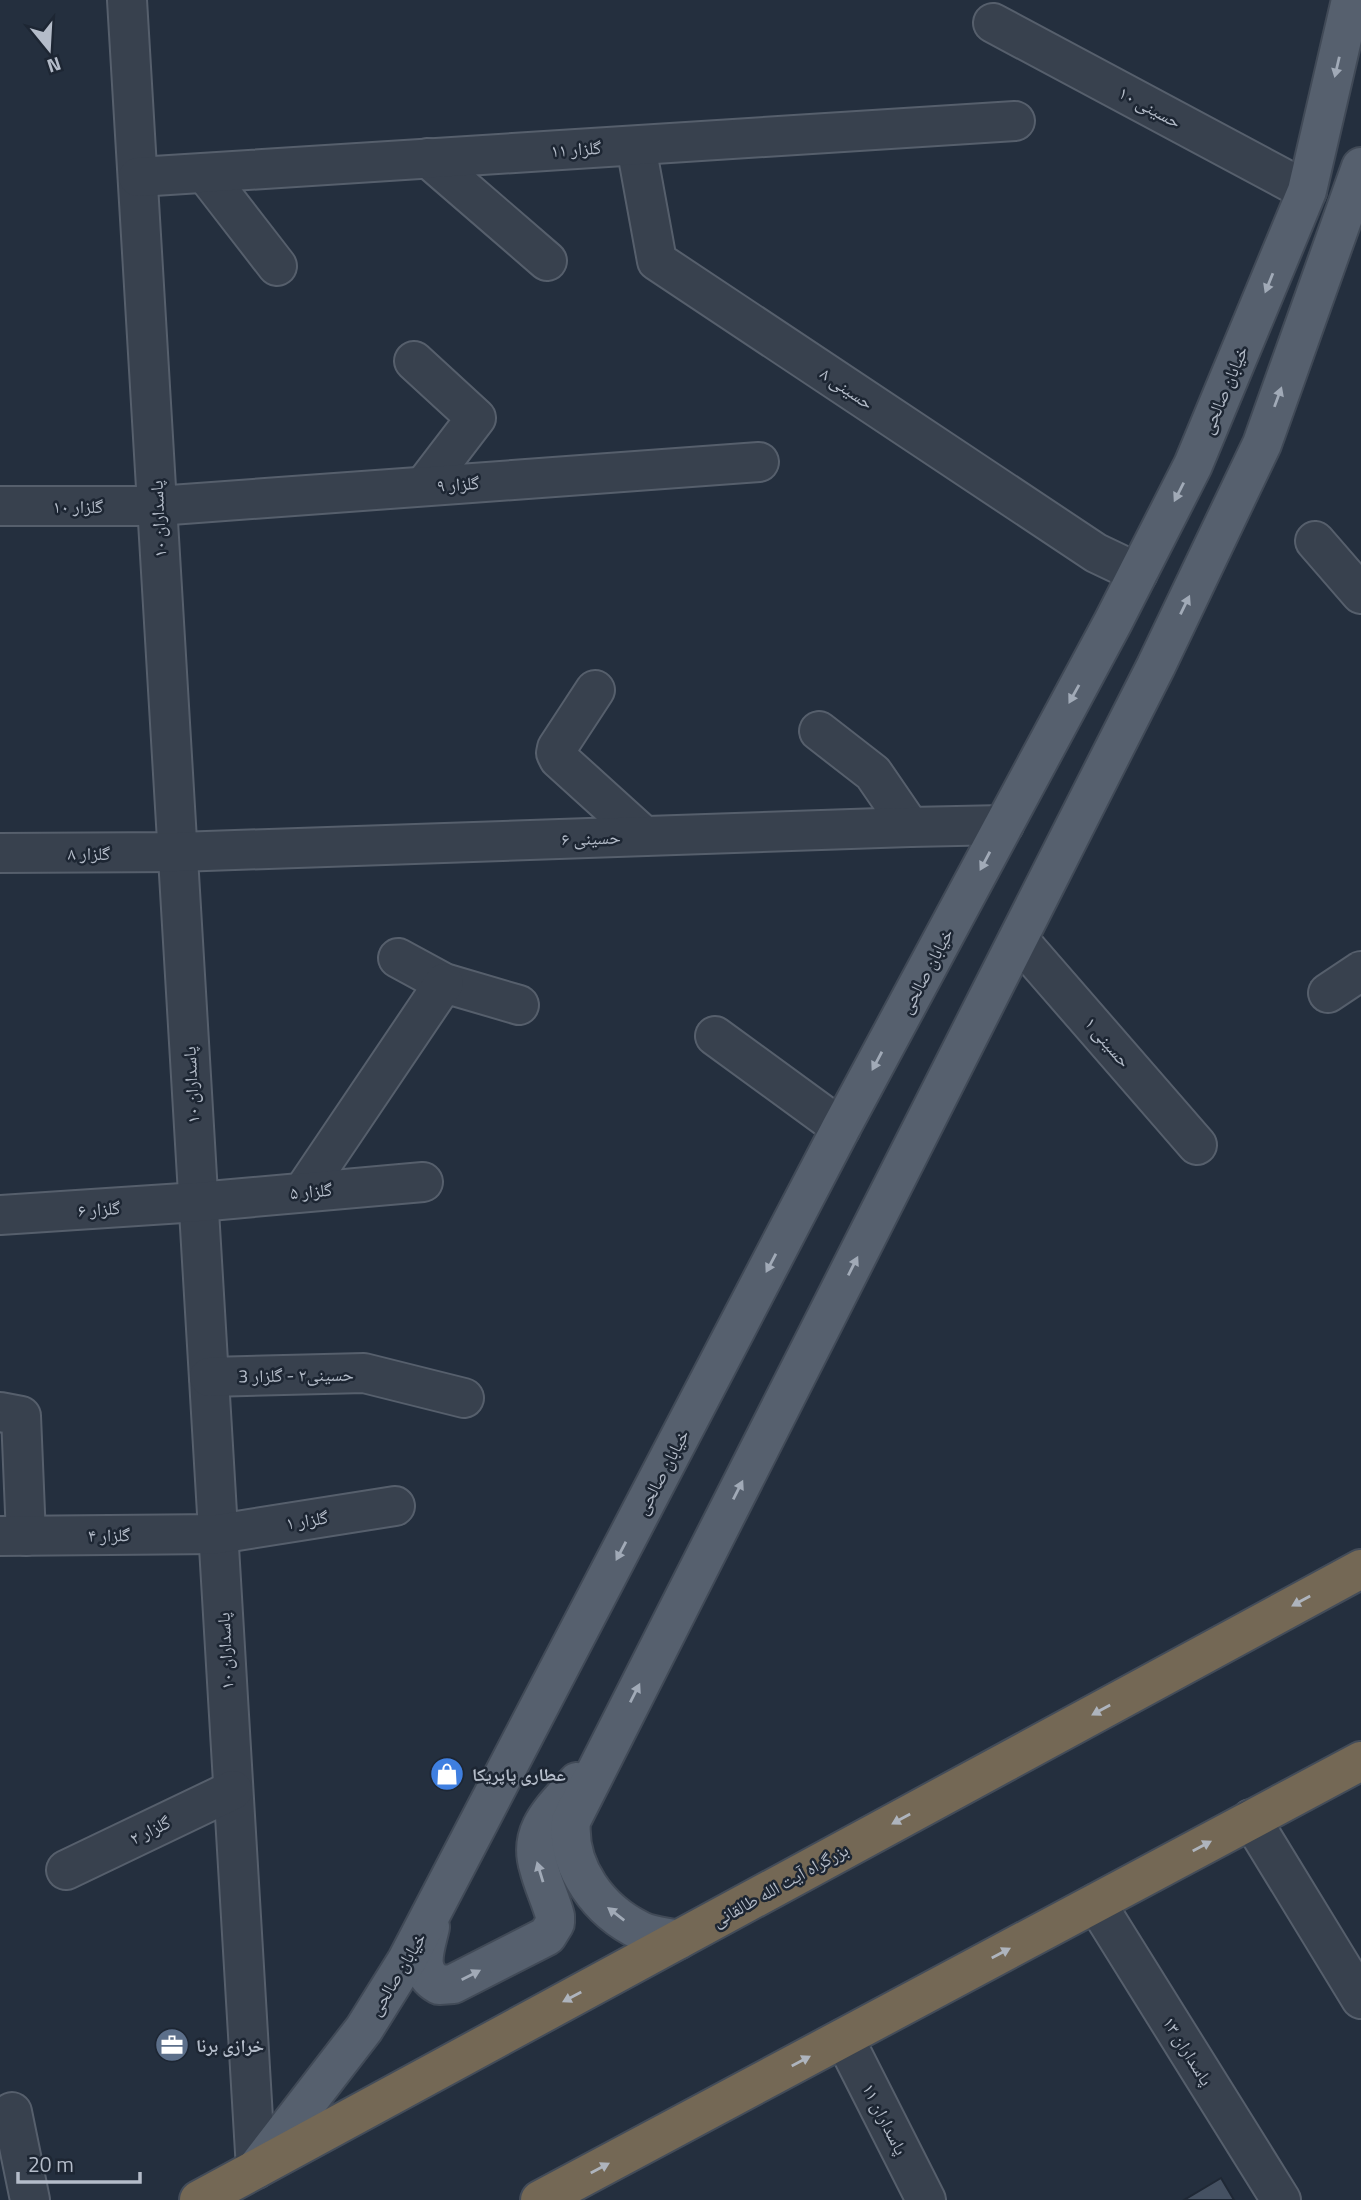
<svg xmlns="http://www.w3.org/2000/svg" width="1361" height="2200" viewBox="0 0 1361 2200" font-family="'Titillium Web','Noto Naskh Arabic',sans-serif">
<rect width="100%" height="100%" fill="#242f3e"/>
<path fill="#455162" stroke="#1f2835" stroke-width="2" d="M 1221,2178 L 1234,2200 L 1184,2200 Z"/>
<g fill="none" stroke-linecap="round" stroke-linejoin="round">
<g stroke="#565f6c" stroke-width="42">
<g id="minor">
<path d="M 127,0 L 256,2169"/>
<path d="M 993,23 L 1307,191"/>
<path d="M 636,146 L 657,261 L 1096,553 L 1138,573"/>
<path d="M 428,158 L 547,261"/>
<path d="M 205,173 L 277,266"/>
<path d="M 138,177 L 1015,121"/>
<path d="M 414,361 L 476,418 L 424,486"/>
<path d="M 0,506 L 157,506 L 759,462"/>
<path d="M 1315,541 L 1361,594"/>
<path d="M 595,690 L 557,748 L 556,753 L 559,759 L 644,836"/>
<path d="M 819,731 L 873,773 L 910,827"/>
<path d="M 0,853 L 178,852 L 910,827 L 1004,825"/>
<path d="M 1018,939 L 1197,1145"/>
<path d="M 398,958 L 444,983 L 519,1005"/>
<path d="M 1328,993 L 1361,971"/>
<path d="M 715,1036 L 841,1128"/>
<path d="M 303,1192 L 444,983"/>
<path d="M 0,1215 L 198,1202 L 423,1182"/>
<path d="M 209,1377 L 364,1373 L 464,1398"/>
<path d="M 0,1412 L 21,1416 L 26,1536"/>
<path d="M 0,1536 L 218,1534 L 395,1506"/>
<path d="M 1251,1819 L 1361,1999"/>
<path d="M 66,1870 L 233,1790"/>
<path d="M 1096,1903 L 1281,2200"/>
<path d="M 844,2038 L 926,2200"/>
<path d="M 12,2112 L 30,2200"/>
</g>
</g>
<g stroke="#414a57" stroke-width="42">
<g id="major">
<path d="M 430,1927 C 425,1949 415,1972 439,1985 L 453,1984 L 547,1936 L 555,1923 L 555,1916 C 551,1900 543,1885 539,1868 C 527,1830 554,1809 577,1782"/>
<path d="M 678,1940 C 666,1937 652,1936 641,1931 C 599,1911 567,1868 571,1821 L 1156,666 L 1262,444 L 1361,167"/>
<path d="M 256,2169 L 364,2029 L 407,1960 L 841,1128 L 1113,622 L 1193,465 L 1307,191 L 1351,0"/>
</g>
</g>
<g stroke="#434c59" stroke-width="42">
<g id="highway">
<path d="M 199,2200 L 1361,1569"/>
<path d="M 540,2200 L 1361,1761"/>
</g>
</g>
<use href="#minor" stroke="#38414e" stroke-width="38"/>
<use href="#major" stroke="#56606e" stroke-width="38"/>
<use href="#highway" stroke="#746855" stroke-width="38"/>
</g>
<defs><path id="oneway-solid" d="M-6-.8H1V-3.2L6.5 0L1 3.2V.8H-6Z" transform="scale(1.75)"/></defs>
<g fill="#a1aab7">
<use href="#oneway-solid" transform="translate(1337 67) rotate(103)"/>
<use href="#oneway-solid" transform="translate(1269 283) rotate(112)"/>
<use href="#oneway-solid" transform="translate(1278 397) rotate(-70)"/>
<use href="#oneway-solid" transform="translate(1179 492) rotate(117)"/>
<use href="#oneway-solid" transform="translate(1185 605) rotate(-64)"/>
<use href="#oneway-solid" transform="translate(1074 694) rotate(119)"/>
<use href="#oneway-solid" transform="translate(985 861) rotate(118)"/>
<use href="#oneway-solid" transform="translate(877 1061) rotate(118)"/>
<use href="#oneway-solid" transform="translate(771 1263) rotate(118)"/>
<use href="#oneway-solid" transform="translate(853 1266) rotate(-63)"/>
<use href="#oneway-solid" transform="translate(738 1490) rotate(-63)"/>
<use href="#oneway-solid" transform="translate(621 1551) rotate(118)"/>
<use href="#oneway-solid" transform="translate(635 1693) rotate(-63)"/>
<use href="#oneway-solid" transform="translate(540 1872) rotate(-107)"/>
<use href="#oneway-solid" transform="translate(616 1914) rotate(-142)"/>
<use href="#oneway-solid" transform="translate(471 1975) rotate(-27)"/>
</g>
<g fill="#aeb4bd">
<use href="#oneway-solid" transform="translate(1301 1601) rotate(151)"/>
<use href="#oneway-solid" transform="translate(1101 1710) rotate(151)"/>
<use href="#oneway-solid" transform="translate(901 1819) rotate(151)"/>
<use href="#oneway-solid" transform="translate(1202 1846) rotate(-28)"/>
<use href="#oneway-solid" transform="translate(1001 1953) rotate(-28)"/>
<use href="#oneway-solid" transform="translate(572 1997) rotate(152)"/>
<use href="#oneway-solid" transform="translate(801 2061) rotate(-28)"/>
<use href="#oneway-solid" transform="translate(600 2168) rotate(-28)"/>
</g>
<defs>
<g id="shop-disc" transform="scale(1.75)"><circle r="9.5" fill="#3f7fe0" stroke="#1d2633"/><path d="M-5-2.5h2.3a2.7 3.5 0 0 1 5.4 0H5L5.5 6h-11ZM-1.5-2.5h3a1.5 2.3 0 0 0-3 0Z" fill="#fff"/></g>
<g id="office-disc" transform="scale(1.75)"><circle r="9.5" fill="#5c6f8a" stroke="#1d2633"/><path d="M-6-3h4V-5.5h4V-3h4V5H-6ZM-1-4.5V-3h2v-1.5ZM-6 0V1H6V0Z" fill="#fff"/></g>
</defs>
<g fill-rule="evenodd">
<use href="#shop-disc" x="447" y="1774"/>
<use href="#office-disc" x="172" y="2045"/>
</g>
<g text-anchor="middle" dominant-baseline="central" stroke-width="5" stroke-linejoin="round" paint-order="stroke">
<g font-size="18" fill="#b4bcc9" stroke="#1d2633">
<text transform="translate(1150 107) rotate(28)">حسینی ۱۰</text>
<text transform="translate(576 149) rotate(-4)">گلزار ١١</text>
<text transform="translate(847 388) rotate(34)">حسینی ۸</text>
<text transform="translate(1224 390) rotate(-67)">خيابان صالحی</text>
<text transform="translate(458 484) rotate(-4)">گلزار ٩</text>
<text x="78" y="506">گلزار ۱۰</text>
<text transform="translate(158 519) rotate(-93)">پاسداران ١٠</text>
<text transform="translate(591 838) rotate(-2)">حسینی ۶</text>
<text x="89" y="853">گلزار ۸</text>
<text transform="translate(926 971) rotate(-62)">خیابان صالحی</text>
<text transform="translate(1108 1042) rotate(49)">حسینی ۱</text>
<text transform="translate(191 1085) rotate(-93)">پاسداران ١٠</text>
<text transform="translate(311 1191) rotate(-5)">گلزار ۵</text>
<text transform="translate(99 1209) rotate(-4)">گلزار ۶</text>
<text transform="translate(296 1375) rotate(-1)">حسینی۲ - گلزار 3</text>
<text transform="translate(662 1472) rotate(-62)">خیابان صالحی</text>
<text transform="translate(307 1520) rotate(-9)">گلزار ۱</text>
<text transform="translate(109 1535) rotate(-1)">گلزار ۴</text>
<text transform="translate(225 1651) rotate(-93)">پاسداران ١٠</text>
<text transform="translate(150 1830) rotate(-26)">گلزار ۲</text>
<text transform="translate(780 1885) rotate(-29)">بزرگراه آیت الله طالقانی</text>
<text transform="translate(397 1974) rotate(-59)">خیابان صالحی</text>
<text transform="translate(1188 2051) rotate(58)">پاسداران ۱۳</text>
<text transform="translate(885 2119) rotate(63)">پاسداران ١١</text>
</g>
<g font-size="18" font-weight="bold" fill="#b4bcc9" stroke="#1d2633" text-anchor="start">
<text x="472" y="1774">عطاری پاپریکا</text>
<text x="196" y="2045">خرازی برنا</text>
</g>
</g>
<g transform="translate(49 49) rotate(162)" stroke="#1d2633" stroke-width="5" paint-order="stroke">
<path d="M0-5L12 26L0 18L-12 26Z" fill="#b4bcc9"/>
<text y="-10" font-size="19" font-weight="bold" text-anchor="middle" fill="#b4bcc9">N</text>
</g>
<path d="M18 2172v10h122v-10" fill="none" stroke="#b4bcc9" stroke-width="3.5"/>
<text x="28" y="2172" font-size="21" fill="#b4bcc9" stroke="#1d2633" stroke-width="5" paint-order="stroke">20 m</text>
</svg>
